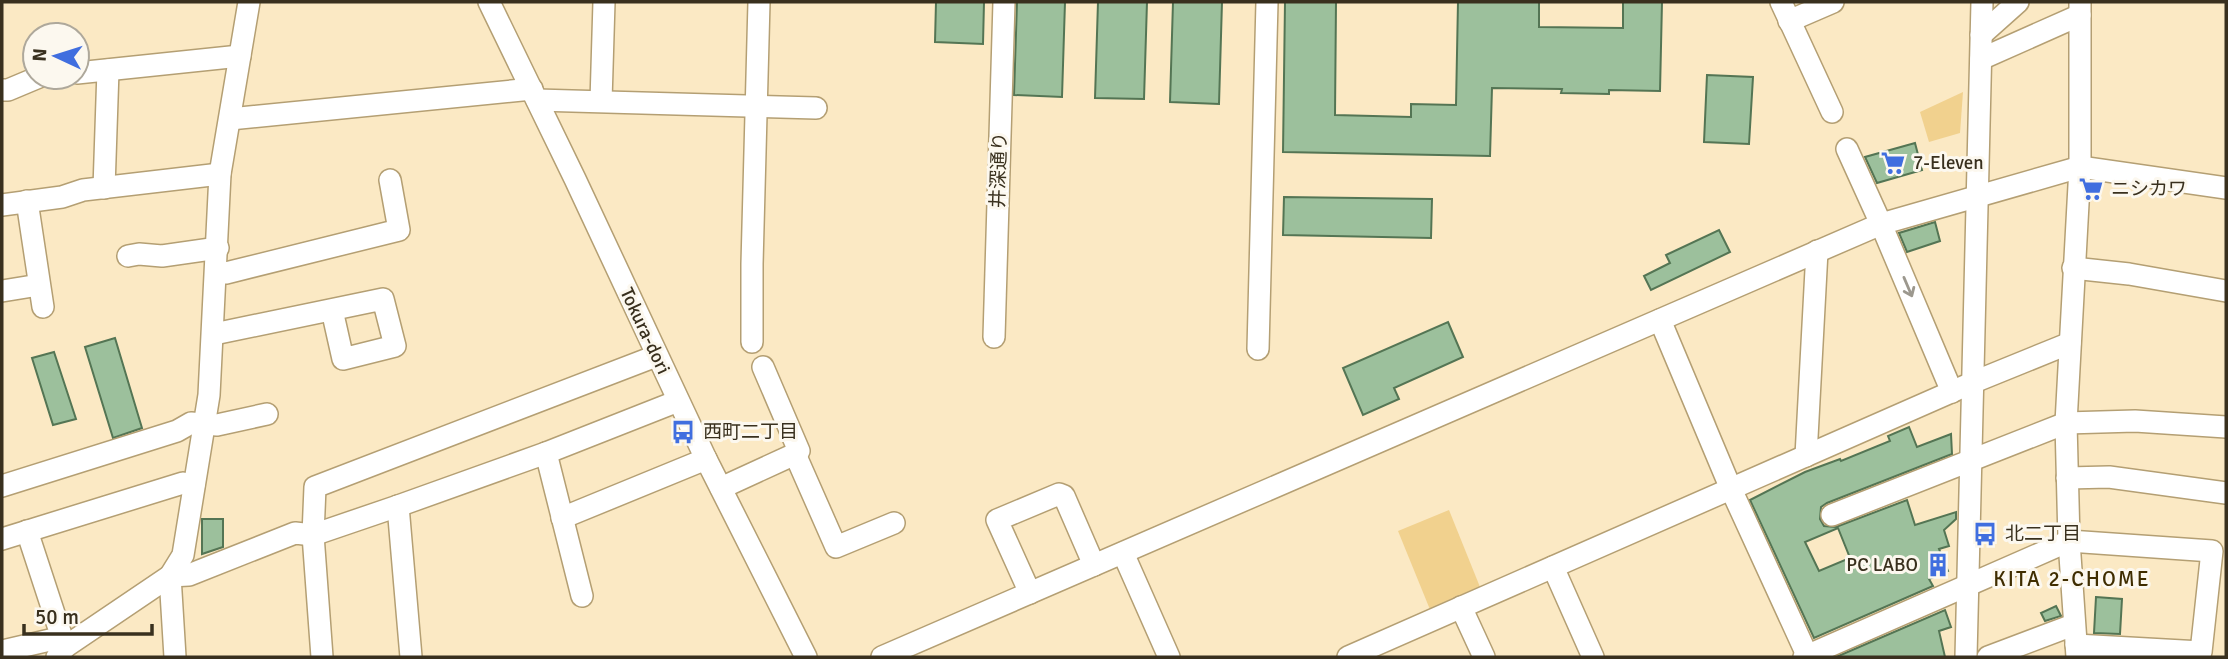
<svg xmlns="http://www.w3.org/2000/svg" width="2228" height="659" viewBox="0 0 2228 659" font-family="Signika,'Noto Sans JP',sans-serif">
<rect width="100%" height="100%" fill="#fbe9c4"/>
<g fill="#f1d18e">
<path d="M 1963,92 L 1960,133 L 1929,142 L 1920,112 Z"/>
<path d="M 1449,510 L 1482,592 L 1431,612 L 1398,531 Z"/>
</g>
<g fill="#9cc09c" stroke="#547554" stroke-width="2" fill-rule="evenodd">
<path d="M 936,2 L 984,2 L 983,44 L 935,42 Z"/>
<path d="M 1017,2 L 1065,2 L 1062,97 L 1014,95 Z"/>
<path d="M 1098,2 L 1147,2 L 1144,99 L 1095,98 Z"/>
<path d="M 1173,2 L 1222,2 L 1219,104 L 1170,102 Z"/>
<path d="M 1285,2 L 1336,2 L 1335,115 L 1411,117 L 1411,104 L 1456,105 L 1458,2 L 1539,2 L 1539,27 L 1623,28 L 1623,2 L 1662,2 L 1660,91 L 1609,90 L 1609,94 L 1561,93 L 1562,89 L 1492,88 L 1490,156 L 1283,152 Z"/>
<path d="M 1707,75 L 1753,77 L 1749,144 L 1704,142 Z"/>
<path d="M 1915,143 L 1922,170 L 1877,183 L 1865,157 Z"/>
<path d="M 1284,197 L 1432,199 L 1431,238 L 1283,235 Z"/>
<path d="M 1935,222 L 1940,241 L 1907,252 L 1899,233 Z"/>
<path d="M 1719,230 L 1730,252 L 1651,290 L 1644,276 L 1670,263 L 1666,255 Z"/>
<path d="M 1448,322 L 1463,357 L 1394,388 L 1399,399 L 1363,415 L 1343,368 Z"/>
<path d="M 115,338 L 142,428 L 113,438 L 85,347 Z"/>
<path d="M 54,352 L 76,419 L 53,425 L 32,358 Z"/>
<path d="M 1909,427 L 1917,447 L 1951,434 L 1952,454 L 1827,503 L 1821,507 L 1820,519 L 1824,526 L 1836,527 L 1907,500 L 1915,525 L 1956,512 L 1956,519 L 1944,530 L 1949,546 L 1939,549 L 1948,571 L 1929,579 L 1933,586 L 1814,638 L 1750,500 L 1805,472 L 1840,459 L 1841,461 L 1890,441 L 1888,436 ZM 1838,528 L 1850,558 L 1819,571 L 1805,542 Z"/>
<path d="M 202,519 L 223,519 L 223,547 L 202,554 Z"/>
<path d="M 2096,597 L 2122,599 L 2120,634 L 2094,633 Z"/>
<path d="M 2056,606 L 2061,616 L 2045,621 L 2041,613 Z"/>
<path d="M 1945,610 L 1951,627 L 1939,631 L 1945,657 L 1836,657 Z"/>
</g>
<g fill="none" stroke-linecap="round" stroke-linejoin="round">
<g stroke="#b49f73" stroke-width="24">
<g id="minor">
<path d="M 489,2 L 575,179 L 706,459 L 806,657"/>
<path d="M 1781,2 L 1832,112"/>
<path d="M 1789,21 L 1833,2"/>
<path d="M 1981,35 L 2018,2"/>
<path d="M 1981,59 L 2080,15"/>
<path d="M 77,73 L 240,56"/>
<path d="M 2,90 L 8,90 L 39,77"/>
<path d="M 537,100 L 816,108"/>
<path d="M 601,101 L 604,2"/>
<path d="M 230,119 L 532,89"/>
<path d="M 1847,149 L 1881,224 L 1952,392"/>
<path d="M 104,188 L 108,70"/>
<path d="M 27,201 L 43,307"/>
<path d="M 2,205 L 62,197 L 83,190 L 220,174"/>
<path d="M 128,256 L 139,254 L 162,256 L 218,248"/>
<path d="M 2073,268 L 2129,274 L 2226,291"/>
<path d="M 217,273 L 226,273 L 399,230 L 390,180"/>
<path d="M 2,291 L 39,285"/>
<path d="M 1660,320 L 1731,489 L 1808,657"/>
<path d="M 214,334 L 383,299 L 395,346 L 343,359 L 332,310"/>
<path d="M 994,337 L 1004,2"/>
<path d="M 752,342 L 752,264 L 759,2"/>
<path d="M 1258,349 L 1267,2"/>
<path d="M 763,367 L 799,451 L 795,454"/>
<path d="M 546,453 L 582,596"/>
<path d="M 1806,456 L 1817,251"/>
<path d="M 2067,478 L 2109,477 L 2226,493"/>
<path d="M 2,486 L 177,431 L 191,423 L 217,425 L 267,414"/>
<path d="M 721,488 L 795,454 L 836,547 L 894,523"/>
<path d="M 398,506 L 411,657"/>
<path d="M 1832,515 L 2066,423 L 2135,421 L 2226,427"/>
<path d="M 562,518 L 706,459"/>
<path d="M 27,531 L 65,647"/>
<path d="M 2,539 L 183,483 L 194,485"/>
<path d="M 1123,553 L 1169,657"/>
<path d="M 1553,567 L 1593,657"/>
<path d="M 170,576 L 189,575 L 295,533 L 313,535 L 398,506 L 546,453 L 678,401"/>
<path d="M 170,576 L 175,657"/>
<path d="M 1030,593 L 997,520 L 1059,494 L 1064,496 L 1094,565"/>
<path d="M 1461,607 L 1484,657"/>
<path d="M 2,651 L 50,640 L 65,647"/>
<path d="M 57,657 L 65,647 L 170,576 L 183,555 L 209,395 L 220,174 L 249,2"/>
<path d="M 322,657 L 313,535 L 315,487 L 656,356"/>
<path d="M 882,657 L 1881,224 L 2080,167 L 2226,188"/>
<path d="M 1348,657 L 1974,382 L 2070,343"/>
<path d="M 1804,657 L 2069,541 L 2212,551 L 2201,652 L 2076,645"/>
<path d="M 1966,657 L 1982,2"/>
<path d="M 1988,657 L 2073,625"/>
<path d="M 2077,657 L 2069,541 L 2066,423 L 2080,167 L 2080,2"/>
</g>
</g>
<use href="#minor" stroke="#fff" stroke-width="21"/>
</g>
<defs><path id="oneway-shaft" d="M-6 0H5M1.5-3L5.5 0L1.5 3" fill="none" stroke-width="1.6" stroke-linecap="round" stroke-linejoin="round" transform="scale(1.75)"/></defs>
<use stroke="#9c988e" href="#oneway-shaft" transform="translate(1908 287) rotate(67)"/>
<defs>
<g id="supermarket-bare" transform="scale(1.89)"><path d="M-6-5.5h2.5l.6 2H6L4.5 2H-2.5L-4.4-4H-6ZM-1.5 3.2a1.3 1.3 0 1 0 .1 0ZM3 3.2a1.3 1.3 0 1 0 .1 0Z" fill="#406edf" stroke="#fcf8ef" stroke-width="2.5" paint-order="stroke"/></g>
<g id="bus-bare" transform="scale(1.89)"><path d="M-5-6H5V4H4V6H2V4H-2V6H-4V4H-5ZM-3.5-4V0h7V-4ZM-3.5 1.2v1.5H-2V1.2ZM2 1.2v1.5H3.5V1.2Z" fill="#406edf" stroke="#fcf8ef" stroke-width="2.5" paint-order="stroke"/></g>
<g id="building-bare" transform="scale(1.89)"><path d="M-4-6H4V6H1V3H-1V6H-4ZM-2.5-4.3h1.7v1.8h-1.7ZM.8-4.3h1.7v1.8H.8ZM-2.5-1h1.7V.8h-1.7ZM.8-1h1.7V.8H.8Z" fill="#406edf" stroke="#fcf8ef" stroke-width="2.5" paint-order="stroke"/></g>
</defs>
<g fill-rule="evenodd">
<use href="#supermarket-bare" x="1893" y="163"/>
<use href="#supermarket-bare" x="2091" y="189"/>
<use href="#bus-bare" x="683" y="432"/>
<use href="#bus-bare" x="1985" y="534"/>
<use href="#building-bare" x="1938" y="565"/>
</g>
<g text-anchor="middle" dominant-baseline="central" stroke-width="6" stroke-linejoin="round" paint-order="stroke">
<g font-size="19" fill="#39301e" stroke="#fcf8ef" text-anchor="start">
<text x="1913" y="163">7-Eleven</text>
<text x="2111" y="189">ニシカワ</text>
<text x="703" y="432">西町二丁目</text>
<text x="2005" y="534">北二丁目</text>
<text x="1918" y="565" text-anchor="end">PC LABO</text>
</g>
<g font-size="19" fill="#39301e" stroke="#fcf8ef">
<text transform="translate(999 170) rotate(-88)">井深通り</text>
<text transform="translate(645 331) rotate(65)">Tokura-dori</text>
</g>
<g font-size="21" letter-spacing="2" fill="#3f2d00" stroke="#fcf8ef">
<text x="2072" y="579">KITA 2-CHOME</text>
</g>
</g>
<rect width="2228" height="659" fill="none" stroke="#39301e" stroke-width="7"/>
<g transform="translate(56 56) rotate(274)"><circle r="33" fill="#fcf8ef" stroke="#aea89b" stroke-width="2"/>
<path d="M0-5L12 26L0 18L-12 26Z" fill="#406edf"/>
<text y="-10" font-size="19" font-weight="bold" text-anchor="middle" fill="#39301e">N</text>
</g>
<path d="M24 624v10h128v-10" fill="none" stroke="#39301e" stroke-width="3.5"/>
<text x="35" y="624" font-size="21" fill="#39301e" stroke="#fcf8ef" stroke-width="5" paint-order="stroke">50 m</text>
</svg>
